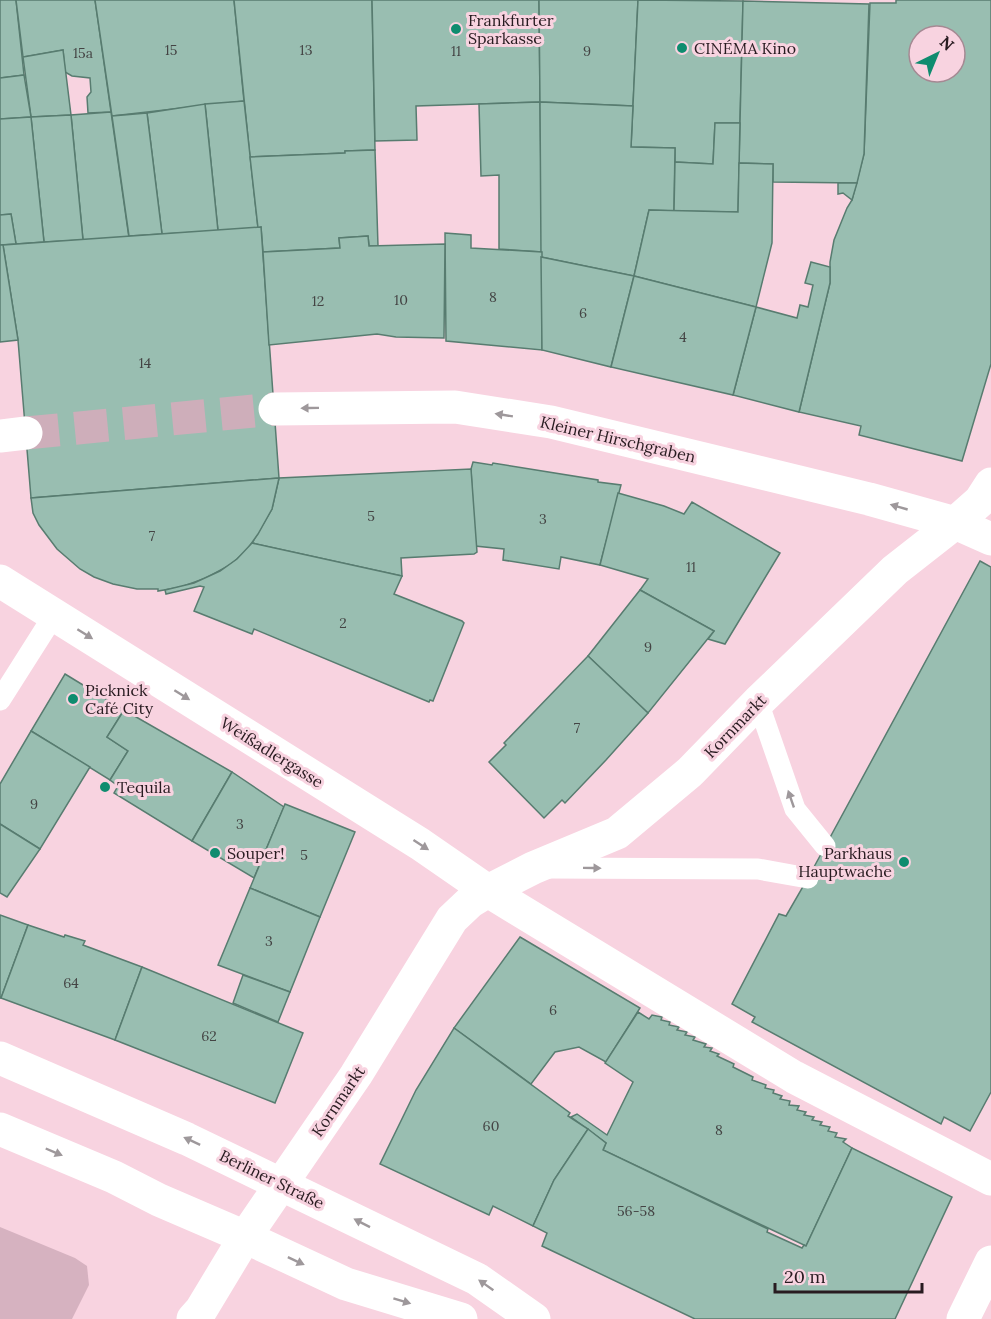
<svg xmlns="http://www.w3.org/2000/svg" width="991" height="1319" viewBox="0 0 991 1319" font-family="Lora,serif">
<rect width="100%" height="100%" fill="#f8d3e0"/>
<path fill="#d6b2c0" d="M 0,1227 L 75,1258 L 87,1266 L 89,1285 L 72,1319 L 0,1319 Z"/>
<g fill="#99beb1" stroke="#587c70" stroke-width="1.5" fill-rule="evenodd">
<path d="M 0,0 L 16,0 L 24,75 L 0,78 Z"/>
<path d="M 16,0 L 95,0 L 111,112 L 88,113 L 87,97 L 91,92 L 90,78 L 72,76 L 65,72 L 63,50 L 23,57 Z"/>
<path d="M 95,0 L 234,0 L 244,101 L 112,116 Z"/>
<path d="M 234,0 L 372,0 L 375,150 L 345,151 L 345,153 L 250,157 Z"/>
<path d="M 372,0 L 539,0 L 540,102 L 416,106 L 417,140 L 375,141 Z"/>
<path d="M 539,0 L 638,0 L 633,106 L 540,102 Z"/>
<path d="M 638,0 L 743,1 L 740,123 L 715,123 L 713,164 L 675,162 L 675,148 L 631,147 Z"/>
<path d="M 896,0 L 991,0 L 991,364 L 962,461 L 859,435 L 861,426 L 799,412 L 830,283 L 830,262 L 834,240 L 847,208 L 852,200 L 864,154 L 870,3 L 896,3 ZM 919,36 L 955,36 L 955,72 L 919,72 Z"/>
<path d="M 743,1 L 869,4 L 864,154 L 857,183 L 773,182 L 773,164 L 739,163 Z"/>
<path d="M 63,50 L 71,115 L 31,117 L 23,57 Z"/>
<path d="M 24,75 L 31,117 L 0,119 L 0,78 Z"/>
<path d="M 244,101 L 258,228 L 218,231 L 205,104 Z"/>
<path d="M 540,102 L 542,252 L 499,249 L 499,175 L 481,176 L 479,104 Z"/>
<path d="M 540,102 L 633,106 L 631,147 L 675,148 L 674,211 L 649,210 L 634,276 L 541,257 Z"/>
<path d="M 205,104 L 218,231 L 162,234 L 147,113 Z"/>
<path d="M 111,112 L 129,238 L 83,240 L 71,115 Z"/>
<path d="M 147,113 L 162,234 L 129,236 L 112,116 Z"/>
<path d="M 71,115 L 83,240 L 44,242 L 31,117 Z"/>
<path d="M 31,117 L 44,242 L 16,244 L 11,214 L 0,215 L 0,119 Z"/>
<path d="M 715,123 L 740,123 L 738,212 L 674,211 L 675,162 L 713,164 Z"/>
<path d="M 375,150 L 378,246 L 369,246 L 368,236 L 339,238 L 340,248 L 263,252 L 261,227 L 258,228 L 250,157 L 345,153 L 345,151 Z"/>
<path d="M 739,163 L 773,164 L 772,243 L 756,307 L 634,276 L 649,210 L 738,212 Z"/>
<path d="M 838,183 L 857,183 L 852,200 L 843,193 L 838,194 Z"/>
<path d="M 11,214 L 16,244 L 0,245 L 0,215 Z"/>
<path d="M 261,227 L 279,478 L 31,498 L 18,340 L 3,245 Z"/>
<path d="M 445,233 L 471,235 L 471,248 L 542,252 L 542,350 L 446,341 Z"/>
<path d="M 368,236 L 369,246 L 445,244 L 444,338 L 396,337 L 377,334 L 269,345 L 263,252 L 340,248 L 339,238 Z"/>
<path d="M 0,245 L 3,245 L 18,340 L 0,342 Z"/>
<path d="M 541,257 L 634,276 L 611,367 L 542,350 Z"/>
<path d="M 811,262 L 830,267 L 830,283 L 799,412 L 733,395 L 756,307 L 797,318 L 800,305 L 808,307 L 813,285 L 805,283 Z"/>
<path d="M 634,276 L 756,307 L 733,395 L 611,367 Z"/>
<path d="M 473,462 L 492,465 L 493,463 L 598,480 L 598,482 L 621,485 L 600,565 L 561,557 L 559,569 L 503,560 L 504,549 L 475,546 L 471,469 Z"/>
<path d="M 471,469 L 477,552 L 474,554 L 401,558 L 402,576 L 252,543 L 272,509 L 279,478 Z"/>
<path d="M 279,478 L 272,509 L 258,534 L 246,551 L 230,565 L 206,578 L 181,587 L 158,591 L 158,589 L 137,589 L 113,584 L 94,577 L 80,569 L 57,549 L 39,525 L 33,513 L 31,498 Z"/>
<path d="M 618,493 L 664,506 L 684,514 L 692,502 L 780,553 L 725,644 L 708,639 L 714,631 L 640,590 L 648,579 L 600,565 Z"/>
<path d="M 252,543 L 402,576 L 394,594 L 462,621 L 464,623 L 433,701 L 430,700 L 429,702 L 254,629 L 252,634 L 194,611 L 204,587 L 200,586 L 166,594 L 165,590 L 194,583 L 220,571 L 237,559 Z"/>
<path d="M 980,561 L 991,567 L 991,1092 L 970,1131 L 944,1117 L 941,1124 L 752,1022 L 755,1017 L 732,1004 L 779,914 L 786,916 L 808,878 Z"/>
<path d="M 640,590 L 714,631 L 648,713 L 588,656 Z"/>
<path d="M 588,656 L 648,713 L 606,760 L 565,803 L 562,800 L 544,818 L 489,762 L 506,745 L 504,743 Z"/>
<path d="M 65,674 L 124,710 L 107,737 L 128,751 L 110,780 L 31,731 Z"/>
<path d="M 124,710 L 232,772 L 192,841 L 114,793 L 118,786 L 110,780 L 128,751 L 107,737 Z"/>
<path d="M 31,731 L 90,767 L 40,849 L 0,824 L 0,784 Z"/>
<path d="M 232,772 L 284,807 L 254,878 L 192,841 Z"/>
<path d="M 285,804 L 355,832 L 320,917 L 250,888 Z"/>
<path d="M 0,824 L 40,849 L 7,897 L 0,893 Z"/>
<path d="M 250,888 L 320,917 L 290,992 L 218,965 Z"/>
<path d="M 0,915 L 28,925 L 1,998 L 0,998 Z"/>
<path d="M 28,925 L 64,937 L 65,935 L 85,941 L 83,945 L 142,967 L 115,1040 L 1,998 Z"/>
<path d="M 520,937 L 640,1008 L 606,1062 L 579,1047 L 555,1052 L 531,1084 L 454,1028 Z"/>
<path d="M 142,967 L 303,1033 L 275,1103 L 115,1040 Z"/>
<path d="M 243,975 L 290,992 L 278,1022 L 233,1003 Z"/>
<path d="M 638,1012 L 649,1019 L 652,1015 L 662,1017 L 661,1020 L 670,1022 L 669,1025 L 679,1027 L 677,1030 L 687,1032 L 685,1035 L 695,1037 L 693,1040 L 706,1044 L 704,1047 L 712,1048 L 710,1051 L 719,1054 L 717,1056 L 734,1064 L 733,1067 L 753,1077 L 752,1080 L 766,1085 L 765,1088 L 774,1090 L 773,1093 L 782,1096 L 780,1099 L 790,1101 L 789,1105 L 799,1106 L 797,1110 L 806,1112 L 804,1115 L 814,1117 L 812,1120 L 822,1122 L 820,1125 L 830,1127 L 828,1131 L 837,1133 L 835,1137 L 846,1139 L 843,1142 L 852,1148 L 806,1246 L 603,1150 L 606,1143 L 571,1117 L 577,1114 L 607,1135 L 633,1082 L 605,1063 Z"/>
<path d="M 454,1028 L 570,1113 L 568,1116 L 588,1129 L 554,1180 L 533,1226 L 493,1206 L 489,1215 L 380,1164 L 416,1090 Z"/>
<path d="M 588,1129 L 606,1143 L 603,1150 L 768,1229 L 767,1232 L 802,1248 L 804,1245 L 806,1246 L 852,1148 L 952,1197 L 895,1319 L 695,1319 L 542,1246 L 547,1233 L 533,1226 L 554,1180 Z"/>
</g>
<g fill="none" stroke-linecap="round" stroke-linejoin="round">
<path stroke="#ceaeba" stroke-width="33" stroke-dasharray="33 16" stroke-linecap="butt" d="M 26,433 L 275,409"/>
<g stroke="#fff" stroke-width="21">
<path d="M 0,700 L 54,615"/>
<path d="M 758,702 L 795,809 L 825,846"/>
<path d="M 549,868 L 758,869 L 808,878"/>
</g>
<g stroke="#fff" stroke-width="33">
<path d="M 275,409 L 455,407 L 551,422 L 869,499 L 955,523 L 991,539"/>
<path d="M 0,436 L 26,433"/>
<path d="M 0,581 L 420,844 L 488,891 L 794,1077 L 991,1179"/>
<path d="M 193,1319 L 201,1310 L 245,1237 L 356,1075 L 452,919 L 470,902 L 488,891 L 533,868 L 617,833 L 690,772 L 758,702 L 895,570 L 955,523 L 980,501 L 991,484"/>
<path d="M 963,1319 L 991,1262"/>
</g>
<g stroke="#fff" stroke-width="33">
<path d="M 0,1058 L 187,1139 L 477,1279 L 534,1319"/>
<path d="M 0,1129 L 114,1177 L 159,1200 L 245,1237 L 346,1284 L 461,1319"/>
</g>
</g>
<defs><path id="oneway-solid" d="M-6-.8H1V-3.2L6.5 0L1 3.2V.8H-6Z" transform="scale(1.5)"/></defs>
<g fill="#9e989b">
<use href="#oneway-solid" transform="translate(310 408) rotate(179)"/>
<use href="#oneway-solid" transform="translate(504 415) rotate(-171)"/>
<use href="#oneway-solid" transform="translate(899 507) rotate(-164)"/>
<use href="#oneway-solid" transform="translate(85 634) rotate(32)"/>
<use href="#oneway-solid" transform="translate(182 695) rotate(32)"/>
<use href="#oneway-solid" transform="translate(791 799) rotate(-109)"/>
<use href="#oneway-solid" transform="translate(421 845) rotate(33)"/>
<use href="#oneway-solid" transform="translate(592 868) rotate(1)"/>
<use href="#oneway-solid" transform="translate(192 1141) rotate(-155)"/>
<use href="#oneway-solid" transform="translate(54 1152) rotate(23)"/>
<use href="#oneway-solid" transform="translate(362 1223) rotate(-153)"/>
<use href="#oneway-solid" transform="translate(296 1261) rotate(25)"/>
<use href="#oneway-solid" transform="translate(486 1285) rotate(-145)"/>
<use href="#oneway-solid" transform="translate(402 1301) rotate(17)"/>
</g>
<g fill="#0f8c6f" stroke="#f8d3e0" stroke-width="2">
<circle cx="456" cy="29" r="6"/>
<circle cx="682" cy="48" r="6"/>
<circle cx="73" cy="699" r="6"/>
<circle cx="105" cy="787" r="6"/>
<circle cx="215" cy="853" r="6"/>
<circle cx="904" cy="862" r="6"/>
</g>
<g text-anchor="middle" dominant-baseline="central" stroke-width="6" stroke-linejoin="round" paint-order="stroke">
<g font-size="14" fill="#444">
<text x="171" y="50">15</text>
<text x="306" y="50">13</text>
<text x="456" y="51">11</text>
<text x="587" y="51">9</text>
<text x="83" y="53">15a</text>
<text x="493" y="297">8</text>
<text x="401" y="300">10</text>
<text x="318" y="301">12</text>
<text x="583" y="313">6</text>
<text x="683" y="337">4</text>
<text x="145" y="363">14</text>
<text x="371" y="516">5</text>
<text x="543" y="519">3</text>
<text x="152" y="536">7</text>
<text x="691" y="567">11</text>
<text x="343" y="623">2</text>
<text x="648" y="647">9</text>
<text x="577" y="728">7</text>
<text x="34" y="804">9</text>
<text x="240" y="824">3</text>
<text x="304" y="855">5</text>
<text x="269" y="941">3</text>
<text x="71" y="983">64</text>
<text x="553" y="1010">6</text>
<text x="209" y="1036">62</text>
<text x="491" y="1126">60</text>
<text x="719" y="1130">8</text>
<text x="636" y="1211">56-58</text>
</g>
<g font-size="16" fill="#281b20" stroke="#f8d3e0" text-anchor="start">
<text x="468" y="20">Frankfurter<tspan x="468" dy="18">Sparkasse</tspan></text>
<text x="694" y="48">CINÉMA Kino</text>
<text x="85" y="690">Picknick<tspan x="85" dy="18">Café City</tspan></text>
<text x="117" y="787">Tequila</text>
<text x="227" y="853">Souper!</text>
<text x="892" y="853" text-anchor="end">Parkhaus<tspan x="892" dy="18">Hauptwache</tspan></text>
</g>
<g font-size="16" fill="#281b20" stroke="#f8d3e0">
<text transform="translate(618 439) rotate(13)">Kleiner Hirschgraben</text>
<text transform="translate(735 726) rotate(-46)">Kornmarkt</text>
<text transform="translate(272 752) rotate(32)">Weißadlergasse</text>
<text transform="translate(338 1101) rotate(-56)">Kornmarkt</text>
<text transform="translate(272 1179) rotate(26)">Berliner Straße</text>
</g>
</g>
<g transform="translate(937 54) rotate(43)"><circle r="28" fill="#f8d3e0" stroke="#a58993" stroke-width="1.5"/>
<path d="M0-4.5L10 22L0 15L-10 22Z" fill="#0f8c6f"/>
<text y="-9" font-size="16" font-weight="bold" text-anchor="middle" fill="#281b20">N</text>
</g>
<path d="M775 1283v9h147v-9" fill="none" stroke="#281b20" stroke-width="3"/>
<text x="784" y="1283" font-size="18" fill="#281b20" stroke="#f8d3e0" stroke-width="4.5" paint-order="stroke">20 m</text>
</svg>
